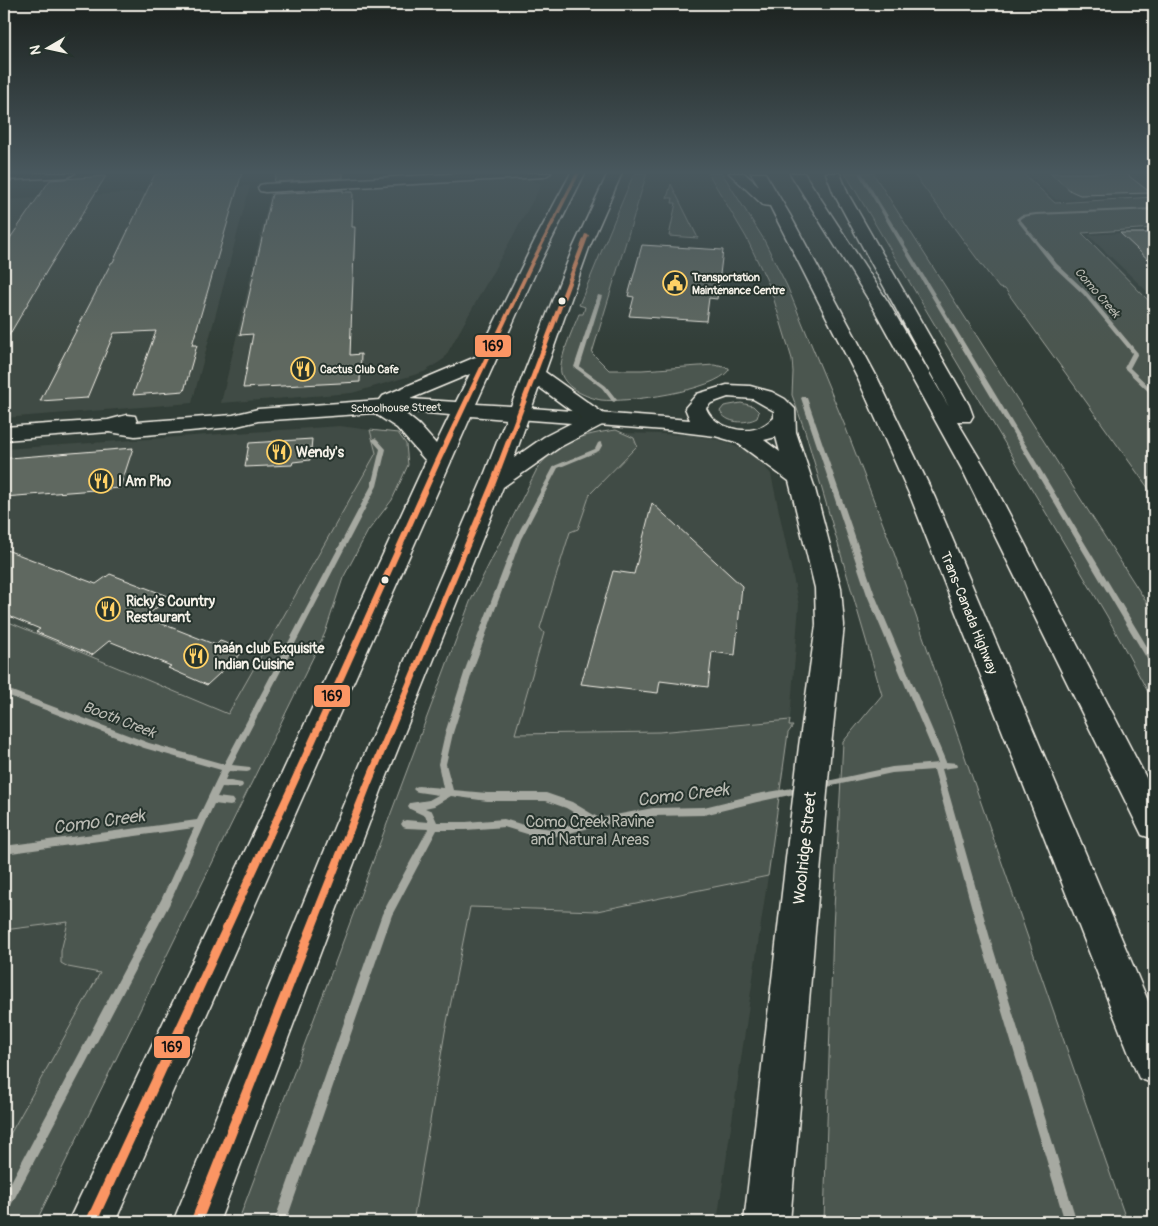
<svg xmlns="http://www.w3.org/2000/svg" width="1158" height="1226" viewBox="0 0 1158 1226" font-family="Pangolin,sans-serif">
<rect width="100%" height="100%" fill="#323e38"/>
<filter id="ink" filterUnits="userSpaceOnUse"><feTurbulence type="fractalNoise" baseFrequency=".02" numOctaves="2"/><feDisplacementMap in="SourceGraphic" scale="10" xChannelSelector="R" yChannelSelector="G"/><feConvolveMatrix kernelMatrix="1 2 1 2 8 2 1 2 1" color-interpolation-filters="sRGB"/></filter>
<g filter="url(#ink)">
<g fill="#404b44">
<path d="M 1028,173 L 1154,173 L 1154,195 L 1056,200 Z"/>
<path d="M 527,179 L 542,184 L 444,359 L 424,372 L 352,393 L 221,403 L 270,193 Z"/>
<path d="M 250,186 L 192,403 L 4,418 L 4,200 Z"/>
<path d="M 1154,231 L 1154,298 L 1088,235 Z"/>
<path d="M 340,426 L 370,430 L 376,453 L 228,714 L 4,620 L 4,449 Z"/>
<path d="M 624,433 L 692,435 L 719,440 L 745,450 L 759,460 L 771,474 L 799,605 L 790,720 L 659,732 L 514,734 L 544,634 L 539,628 L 570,532 L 578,529 L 590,494 L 637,446 L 634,438 Z"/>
<path d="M 768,876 L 717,1222 L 413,1222 L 445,1032 L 470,906 L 597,911 Z"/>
<path d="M 152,902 L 4,1191 L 4,921 Z"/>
</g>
<g fill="#4c564f" stroke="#a0a49c">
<path d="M 636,173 L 647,173 L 592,353 L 609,370 L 642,370 L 714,365 L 729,368 L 729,370 C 715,391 625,403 601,400 C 586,397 566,389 561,373 C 558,360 574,327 579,314 L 583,314 L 585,307 L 579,305 L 632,178 Z"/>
<path d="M 708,173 L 722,173 L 763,238 L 787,286 L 845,426 L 893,550 L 1127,1222 L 824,1222 L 833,927 L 843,742 L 882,695 L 805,431 L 792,395 L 793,372 L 792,359 L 770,287 L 746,237 Z"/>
<path d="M 845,173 L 873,173 L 1154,614 L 1154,703 L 1107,616 Z"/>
<path d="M 913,173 L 1023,173 L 1055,203 L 1154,197 L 1154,228 L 1082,233 L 1154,306 L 1154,496 L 1005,289 L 999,288 Z"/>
<path d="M 671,184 L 698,238 L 669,236 L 676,203 L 672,203 L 673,198 L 667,198 Z"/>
<path d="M 741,403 L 753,406 L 759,412 L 757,418 C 746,424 726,424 720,411 L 724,406 Z"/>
<path d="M 370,430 L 398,433 L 406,444 L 408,465 L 392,500 L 368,531 L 343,578 L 325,633 L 36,1222 L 4,1222 L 4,1145 L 100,973 L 68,967 L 61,963 L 61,951 L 68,922 L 4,930 L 4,620 L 228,714 L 376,453 Z"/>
<path d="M 616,430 L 634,438 L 637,446 L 590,494 L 578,529 L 570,532 L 540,628 L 544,633 L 515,734 L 659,732 L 790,720 L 789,726 L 793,726 L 788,733 L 768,876 L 597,911 L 470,907 L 445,1032 L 413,1222 L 238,1222 L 470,602 L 537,469 C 556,442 584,434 616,430 Z"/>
</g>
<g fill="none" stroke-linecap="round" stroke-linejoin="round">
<g fill="#a6a9a1" fill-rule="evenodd">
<path d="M 858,173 L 862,173 L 1154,658 L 1154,667 L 1151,666 L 1150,664 Z"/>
<path d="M 1154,208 L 1154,210 L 1036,215 L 1023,217 L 1020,219 L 1057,264 L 1087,292 L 1137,352 L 1138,353 L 1130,368 L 1154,391 L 1154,396 L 1152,395 L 1124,368 L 1132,353 L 1083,294 L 1053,266 L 1016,219 L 1021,215 L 1036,213 Z"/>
<path d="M 598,295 L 602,296 L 580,367 L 606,386 L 617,400 L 614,402 L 612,401 L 602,388 L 574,367 Z"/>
<path d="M 804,396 L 807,398 L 875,595 L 946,762 L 957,763 L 958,765 L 957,767 L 942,769 L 990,938 L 1077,1222 L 1065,1222 L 980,938 L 934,770 L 892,773 L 818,789 L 815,788 L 814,786 L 815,784 L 818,783 L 892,767 L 938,763 L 867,595 L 801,398 Z"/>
<path d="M 375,438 L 377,439 L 386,449 L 377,486 L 232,765 L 250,767 L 251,769 L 250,771 L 247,772 L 229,771 L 225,780 L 242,783 L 243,785 L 242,787 L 239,788 L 222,787 L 217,797 L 233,799 L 235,802 L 233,805 L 230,806 L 214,804 L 169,905 L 8,1211 L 4,1213 L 4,1195 L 161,900 L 194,828 L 4,854 L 4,846 L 197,820 L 221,770 L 144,748 L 4,694 L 4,688 L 149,743 L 224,764 L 371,486 L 380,449 L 372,440 Z"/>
<path d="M 600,442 L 603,444 L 599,451 L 558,468 L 521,539 L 474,667 L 453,733 L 446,764 L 453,790 L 487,793 L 546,793 L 572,802 L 599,818 L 653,808 L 704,807 L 757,794 L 804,786 L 807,787 L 809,789 L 807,791 L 804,792 L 757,802 L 704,815 L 653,816 L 598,826 L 553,837 L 527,834 L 504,827 L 466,830 L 437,830 L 392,915 L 286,1222 L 274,1222 L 382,914 L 428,829 L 406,828 L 403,827 L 401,824 L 403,821 L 406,820 L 428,822 L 425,816 L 410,809 L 408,806 L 410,803 L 429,800 L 438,795 L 418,792 L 415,791 L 413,789 L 415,787 L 418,786 L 443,788 L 438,764 L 445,733 L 466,667 L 515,539 L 554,466 L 595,449 L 598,443 ZM 451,796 L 487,801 L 546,801 L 566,808 L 588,821 L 553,829 L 527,826 L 504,819 L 466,822 L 437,822 L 432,811 L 425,808 L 434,806 Z"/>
</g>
</g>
<g fill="#5f6861" stroke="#f4f1e8">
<path d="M 242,173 L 192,345 L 197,345 L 184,391 L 133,395 L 156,331 L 114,333 L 87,398 L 40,401 L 111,263 L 113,262 L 155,174 Z"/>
<path d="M 276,173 L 343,173 L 343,178 L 274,182 Z"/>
<path d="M 1050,173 L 1125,173 L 1151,193 L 1080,195 L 1071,191 Z"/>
<path d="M 106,176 L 48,269 L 4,344 L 4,247 L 50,180 Z"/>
<path d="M 343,190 L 343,192 L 353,192 L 352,227 L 355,227 L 350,355 L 361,354 L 360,382 L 243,388 L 253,334 L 240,335 L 272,194 Z"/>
<path d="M 1120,233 L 1154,233 L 1154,265 Z"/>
<path d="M 642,245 L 723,250 L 717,299 L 709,298 L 706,321 L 629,316 L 634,297 L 628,296 Z"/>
<path d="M 312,439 L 310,460 L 293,462 L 292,465 L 245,467 L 249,443 Z"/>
<path d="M 133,448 L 120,488 L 4,497 L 4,468 L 9,458 Z"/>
<path d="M 652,503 L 742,586 L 735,655 L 712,652 L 708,687 L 660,681 L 658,693 L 581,684 L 613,571 L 634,574 Z"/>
<path d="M 4,549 L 96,584 L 110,574 L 170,597 L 145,617 L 216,645 L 220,641 L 245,650 L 207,685 L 168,668 L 171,666 L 109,641 L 92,655 L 36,632 L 40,629 L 4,614 Z"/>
</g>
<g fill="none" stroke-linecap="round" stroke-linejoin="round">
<g stroke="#f4f1e8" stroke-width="3">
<g id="minor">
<path d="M 4,173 L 75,173 L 68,177 L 4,180 Z"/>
<path d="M 469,173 L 551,173 L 544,177 L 265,192 L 260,191 L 258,188 L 260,185 L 265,184 Z"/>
<path d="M 727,385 L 750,386 L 772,392 L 785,399 L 795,409 L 796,432 L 815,489 L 841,588 L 844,625 L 831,746 L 790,1222 L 744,1222 L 799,746 L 816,625 L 815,588 L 791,489 L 789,481 L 736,442 L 715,436 L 665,430 L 518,419 L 510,418 L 507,413 L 510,408 L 518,407 L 690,420 L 685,408 L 697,394 ZM 728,397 L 753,399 L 774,411 L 774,418 C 770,421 766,425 761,427 C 744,435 713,427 706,408 L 711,403 ZM 776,437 L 780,452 L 764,440 Z"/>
</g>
</g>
<g stroke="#f4f1e8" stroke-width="3">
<path id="major" d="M 571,173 L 585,173 L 539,265 L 476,404 L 511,406 L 573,248 L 608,173 L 622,173 L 589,248 L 545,372 L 604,414 L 607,419 L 604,424 L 560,447 L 503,487 L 383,786 L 219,1222 L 173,1222 L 351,786 L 481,483 L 506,419 L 471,416 L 115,1222 L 68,1222 L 278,782 L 426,461 L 397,428 L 374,413 L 258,421 L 233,427 L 135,436 L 109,432 L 4,440 L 4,427 L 108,420 L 127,415 L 135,416 L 137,422 L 233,415 L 258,409 L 380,400 L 383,396 L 478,356 L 534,242 ZM 470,374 L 456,402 L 410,399 ZM 539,387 L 581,418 L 544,437 L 514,458 ZM 402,411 L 404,411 L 450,415 L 436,444 L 419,425 Z"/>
</g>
<g stroke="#f4f1e8" stroke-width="3">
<g id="highway">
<path d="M 729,173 L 744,173 L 759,186 L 751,173 L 765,173 L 790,215 L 878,379 L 935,498 L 1154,1015 L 1154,1084 L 1139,1078 L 1133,1064 L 911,498 L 858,379 L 770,206 L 763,205 Z"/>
<path d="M 790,173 L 804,173 L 888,302 L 949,407 L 834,194 L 826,173 L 840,173 L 848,194 L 969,405 L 973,416 L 970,421 L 957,421 L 987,471 L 1154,793 L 1154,839 L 1142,835 L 963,471 L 870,302 Z"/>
</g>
</g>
<use href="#minor" fill="#26332d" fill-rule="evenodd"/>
<use href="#major" fill="#26332d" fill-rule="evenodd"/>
<use href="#highway" fill="#26332d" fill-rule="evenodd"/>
<g stroke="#26332d" stroke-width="3">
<g id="bus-1">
<path d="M 576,173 L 580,173 L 533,265 L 441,461 L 298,782 L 97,1222 L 85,1222 L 290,782 L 435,461 L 529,265 Z"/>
<path d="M 585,234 L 589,235 L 496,483 L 371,786 L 202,1222 L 190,1222 L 363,786 L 490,483 Z"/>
</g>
</g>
<use href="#bus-1" fill="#fb9564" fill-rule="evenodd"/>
</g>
</g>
<linearGradient id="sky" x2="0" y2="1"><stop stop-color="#1c221f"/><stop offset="0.5" stop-color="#49585e"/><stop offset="1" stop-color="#49585e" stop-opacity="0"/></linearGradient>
<rect width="1158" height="345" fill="url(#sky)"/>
<defs>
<g id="civic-ring" transform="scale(1.25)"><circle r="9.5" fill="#26332d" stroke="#ffd166" stroke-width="1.5"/><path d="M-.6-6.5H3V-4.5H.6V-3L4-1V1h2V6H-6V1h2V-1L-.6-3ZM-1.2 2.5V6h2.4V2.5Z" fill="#ffd166"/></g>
<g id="restaurant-ring" transform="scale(1.25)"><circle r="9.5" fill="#26332d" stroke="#ffd166" stroke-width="1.5"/><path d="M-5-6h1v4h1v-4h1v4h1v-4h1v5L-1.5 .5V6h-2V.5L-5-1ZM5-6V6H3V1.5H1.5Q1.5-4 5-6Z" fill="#ffd166"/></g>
</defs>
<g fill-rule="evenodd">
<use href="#civic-ring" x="675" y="283"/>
<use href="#restaurant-ring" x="303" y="369"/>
<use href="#restaurant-ring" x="279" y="452"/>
<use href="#restaurant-ring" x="101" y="481"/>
<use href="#restaurant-ring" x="108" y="609"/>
<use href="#restaurant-ring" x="196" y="656"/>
</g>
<g fill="#f4f1e8" stroke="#26332d" stroke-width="2">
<circle cx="562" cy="301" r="4.5"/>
<circle cx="385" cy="580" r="4.5"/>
</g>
<g text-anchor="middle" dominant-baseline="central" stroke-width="4" stroke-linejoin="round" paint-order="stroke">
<g font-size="11" font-weight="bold" fill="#f4f1e8" stroke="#26332d" text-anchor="start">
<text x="692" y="277">Transportation<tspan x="692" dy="13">Maintenance Centre</tspan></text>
<text x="320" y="369">Cactus Club Cafe</text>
</g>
<g font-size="11" fill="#f4f1e8" stroke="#26332d">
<text transform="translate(396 408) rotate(-1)">Schoolhouse Street</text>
</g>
<g font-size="12" font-style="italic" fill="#babbb3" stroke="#26332d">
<text transform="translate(1097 293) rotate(49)">Como Creek</text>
</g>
<g font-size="14" font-weight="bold" fill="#f4f1e8" stroke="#26332d" text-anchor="start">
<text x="296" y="452">Wendy's</text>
<text x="118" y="481">I Am Pho</text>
<text x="126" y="601">Ricky's Country<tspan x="126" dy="16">Restaurant</tspan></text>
<text x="214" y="648">naán club Exquisite<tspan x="214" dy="16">Indian Cuisine</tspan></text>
</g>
<g font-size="14" fill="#f4f1e8" stroke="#26332d">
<text transform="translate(969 613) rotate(68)">Trans-Canada Highway</text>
</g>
<g font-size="15" font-style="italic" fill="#babbb3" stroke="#26332d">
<text transform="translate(119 720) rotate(21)">Booth Creek</text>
</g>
<g font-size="16" fill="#b9bbb2" stroke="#26332d">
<text x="590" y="822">Como Creek Ravine<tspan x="590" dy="18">and Natural Areas</tspan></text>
</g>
<g font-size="16" fill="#f4f1e8" stroke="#26332d">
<text transform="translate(805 848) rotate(-84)">Woolridge Street</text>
</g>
<g font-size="18" font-style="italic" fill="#babbb3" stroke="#26332d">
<text transform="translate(683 795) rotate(-7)">Como Creek</text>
<text transform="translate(99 822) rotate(-8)">Como Creek</text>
</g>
</g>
<g stroke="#26332d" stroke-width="2">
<rect x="474" y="334" width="38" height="24" rx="5" fill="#fb9564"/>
<rect x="313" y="684" width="38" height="24" rx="5" fill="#fb9564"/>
<rect x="153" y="1035" width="38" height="24" rx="5" fill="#fb9564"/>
</g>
<g font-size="14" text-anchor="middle" font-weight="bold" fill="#111">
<text x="493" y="351">169</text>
<text x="332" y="701">169</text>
<text x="172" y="1052">169</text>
</g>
<rect width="1158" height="1226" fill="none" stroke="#26332d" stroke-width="20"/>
<rect x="10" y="10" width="1138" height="1206" fill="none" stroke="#f4f1e8" stroke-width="2" filter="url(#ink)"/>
<g transform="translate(48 48) rotate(261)" stroke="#26332d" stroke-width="4" paint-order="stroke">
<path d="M0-4L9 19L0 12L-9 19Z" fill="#f4f1e8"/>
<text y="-8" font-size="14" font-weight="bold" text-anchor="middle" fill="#f4f1e8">N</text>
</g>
</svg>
